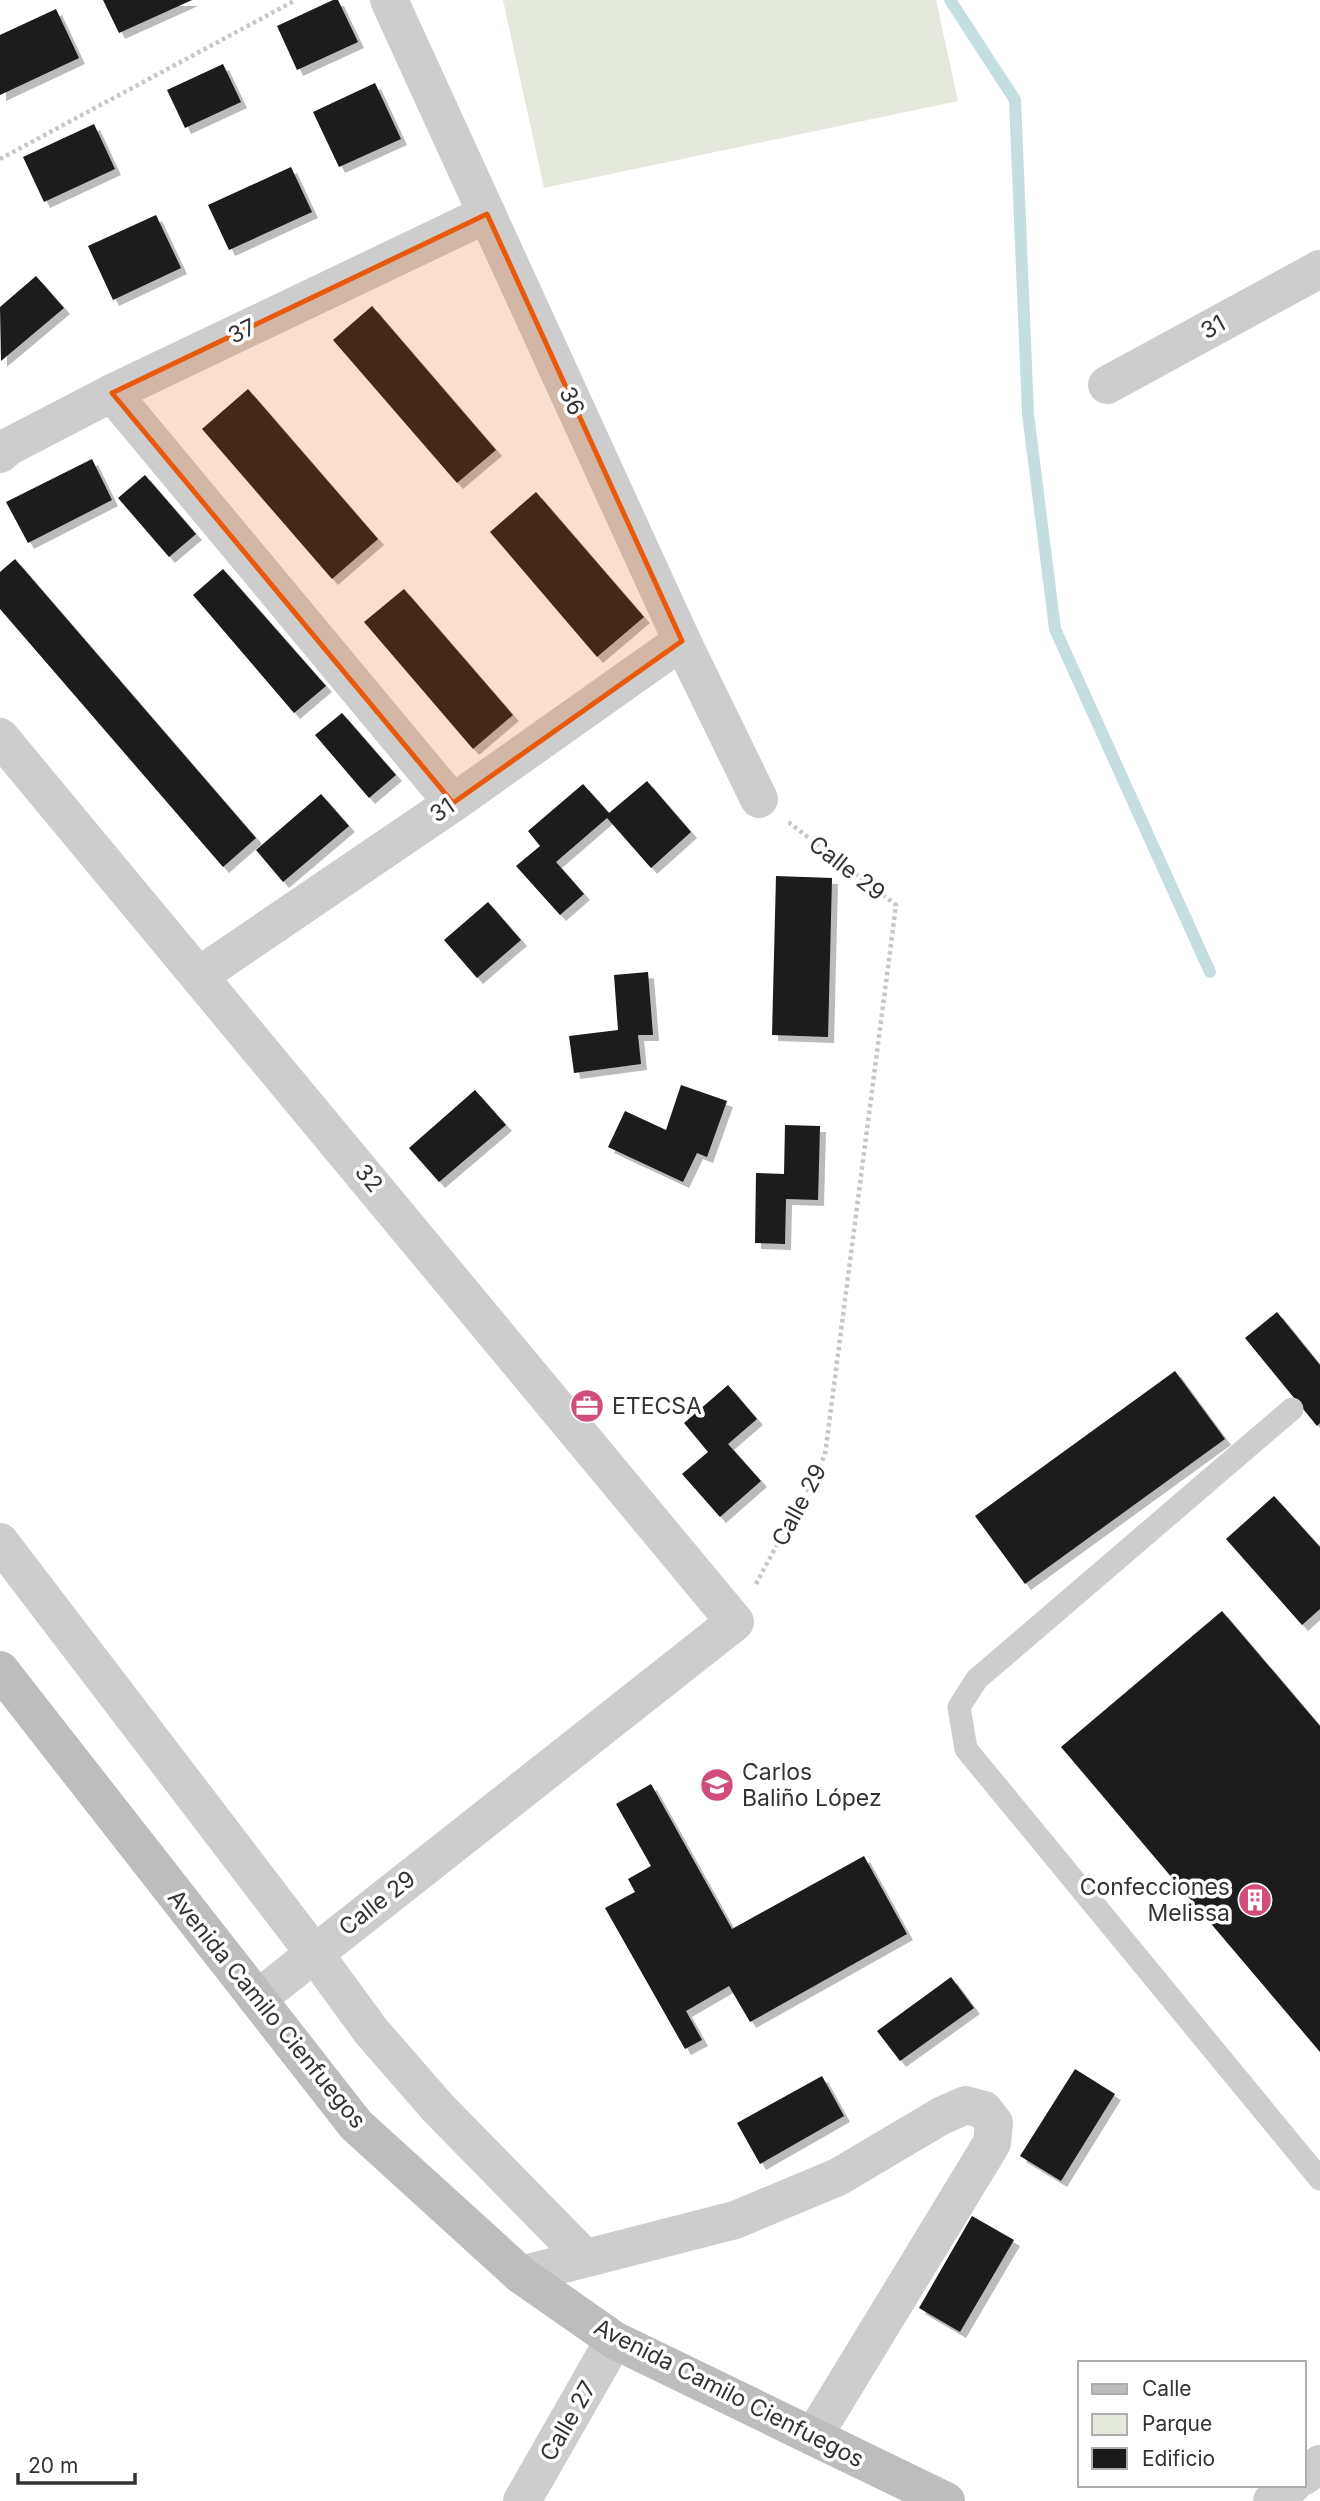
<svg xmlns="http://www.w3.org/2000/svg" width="1320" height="2501" viewBox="0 0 1320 2501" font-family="Inter,sans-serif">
<defs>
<filter id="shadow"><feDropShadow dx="6" dy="6" stdDeviation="0" flood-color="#0004"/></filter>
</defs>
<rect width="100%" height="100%" fill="#fff"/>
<path fill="#e5e8dd" d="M 503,0 L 936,0 L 958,101 L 544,188 Z"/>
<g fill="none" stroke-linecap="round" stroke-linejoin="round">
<path stroke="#c5dee0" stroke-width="12" d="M 950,0 L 1015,100 L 1028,414 L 1055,629 L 1210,972"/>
</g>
<g fill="#1a1a1a" filter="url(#shadow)">
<path d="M 103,0 L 192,0 L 119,33 Z"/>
<path d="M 333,0 L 338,0 L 358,42 L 297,70 L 277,26 Z"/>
<path d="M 56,9 L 79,58 L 0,95 L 0,35 Z"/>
<path d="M 223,64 L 241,102 L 185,128 L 167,90 Z"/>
<path d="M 375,83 L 401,139 L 339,167 L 313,112 Z"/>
<path d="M 94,124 L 115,169 L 44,202 L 23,157 Z"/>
<path d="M 291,167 L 312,212 L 229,250 L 208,205 Z"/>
<path d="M 156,215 L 181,268 L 113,300 L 88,246 Z"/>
<path d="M 36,276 L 64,308 L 1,361 L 0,307 Z"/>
<path d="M 372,306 L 496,450 L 457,483 L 333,340 Z"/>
<path d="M 248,389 L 378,539 L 332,579 L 202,429 Z"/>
<path d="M 92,459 L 112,500 L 28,543 L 6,502 Z"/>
<path d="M 145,475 L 196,534 L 169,557 L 118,498 Z"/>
<path d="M 536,492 L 644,617 L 597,657 L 490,532 Z"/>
<path d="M 15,559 L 256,838 L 223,867 L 0,609 L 0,572 Z"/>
<path d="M 223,569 L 326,686 L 294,713 L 193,595 Z"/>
<path d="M 404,589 L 513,715 L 473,749 L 364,622 Z"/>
<path d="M 342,713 L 396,775 L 369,798 L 315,735 Z"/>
<path d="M 647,781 L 691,832 L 651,868 L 607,818 L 556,862 L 584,894 L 560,915 L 516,866 L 540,846 L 528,831 L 583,784 L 609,813 Z"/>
<path d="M 321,794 L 349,826 L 283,882 L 256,850 Z"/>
<path d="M 776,876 L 832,878 L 828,1037 L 772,1035 Z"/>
<path d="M 488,902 L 521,940 L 477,978 L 444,940 Z"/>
<path d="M 648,972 L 653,1035 L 638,1035 L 641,1064 L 574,1073 L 569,1036 L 618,1030 L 614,975 Z"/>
<path d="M 681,1085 L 727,1101 L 707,1157 L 697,1153 L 683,1182 L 608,1147 L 625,1111 L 666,1130 Z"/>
<path d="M 475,1090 L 506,1125 L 439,1182 L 409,1148 Z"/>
<path d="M 785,1125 L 820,1126 L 818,1200 L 786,1199 L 785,1244 L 755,1243 L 756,1173 L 784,1174 Z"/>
<path d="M 1277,1312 L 1320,1365 L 1320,1423 L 1317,1426 L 1245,1338 Z"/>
<path d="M 1175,1371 L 1225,1439 L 1025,1584 L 975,1516 Z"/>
<path d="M 728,1385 L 757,1419 L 728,1444 L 761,1481 L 720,1517 L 682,1474 L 708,1452 L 684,1423 Z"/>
<path d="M 1274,1496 L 1320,1547 L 1320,1609 L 1302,1625 L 1226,1539 Z"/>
<path d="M 1222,1611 L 1320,1726 L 1320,2052 L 1061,1747 Z"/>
<path d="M 651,1784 L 732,1929 L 864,1856 L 907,1934 L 750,2022 L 729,1986 L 686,2011 L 702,2040 L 685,2049 L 605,1908 L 635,1892 L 628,1879 L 651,1866 L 616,1804 Z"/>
<path d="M 951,1977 L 974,2008 L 900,2061 L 877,2031 Z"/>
<path d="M 1075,2069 L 1115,2094 L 1061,2181 L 1020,2156 Z"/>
<path d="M 822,2076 L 844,2116 L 760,2164 L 737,2123 Z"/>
<path d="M 972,2216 L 1014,2240 L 960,2332 L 919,2308 Z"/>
</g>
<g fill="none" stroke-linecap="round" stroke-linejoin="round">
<g stroke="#c7c7c7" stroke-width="4.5" stroke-dasharray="3.5 3.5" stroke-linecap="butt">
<path d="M 0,159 L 296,0"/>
<path d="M 756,1584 L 825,1455 L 896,905 L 787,821"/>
</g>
<path stroke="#cdcdcd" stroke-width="23" d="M 1292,1409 L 977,1679 L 959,1707 L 966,1749 L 1320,2179"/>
<g stroke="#cdcdcd" stroke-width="38">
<path d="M 389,0 L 682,641 L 759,799"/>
<path d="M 1107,385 L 1320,269"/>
<path d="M 112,393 L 453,803"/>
<path d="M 0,454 L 8,447 L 112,393 L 487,214"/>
<path d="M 0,737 L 735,1622 L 257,1999"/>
<path d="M 200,975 L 453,803 L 682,641"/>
<path d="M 0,1542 L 314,1953 L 371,2031 L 438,2108 L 585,2258"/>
<path d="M 521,2275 L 735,2220 L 838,2177 L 941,2116 L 966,2105 L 984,2110 L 994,2123 L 992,2143 L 813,2437"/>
<path d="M 1304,2476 L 1320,2464"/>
<path d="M 1272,2501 L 1292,2485"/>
</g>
<path stroke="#cdcdcd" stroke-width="38" d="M 522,2501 L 614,2340"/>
<path stroke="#bdbdbd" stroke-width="38" d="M 0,1670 L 356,2125 L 521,2275 L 614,2340 L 946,2501"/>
</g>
<path fill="#e8590c" fill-opacity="0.2" stroke="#e8590c" stroke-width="5" stroke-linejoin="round" d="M 487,214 L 682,641 L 453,803 L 112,393 Z"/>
<defs>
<g id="office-disc" transform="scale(1.75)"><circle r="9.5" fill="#d14d7d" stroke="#fff"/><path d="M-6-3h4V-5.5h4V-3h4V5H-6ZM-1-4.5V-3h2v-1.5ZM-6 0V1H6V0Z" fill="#fff"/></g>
<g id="school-disc" transform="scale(1.75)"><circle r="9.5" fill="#d14d7d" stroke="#fff"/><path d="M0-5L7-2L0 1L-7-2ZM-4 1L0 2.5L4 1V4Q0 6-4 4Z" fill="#fff"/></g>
<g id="building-disc" transform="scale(1.75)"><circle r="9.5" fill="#d14d7d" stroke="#fff"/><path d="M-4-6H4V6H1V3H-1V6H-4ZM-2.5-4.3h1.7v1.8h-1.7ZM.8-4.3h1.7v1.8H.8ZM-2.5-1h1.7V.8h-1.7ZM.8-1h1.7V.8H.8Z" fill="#fff"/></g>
</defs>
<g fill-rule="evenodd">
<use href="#office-disc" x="587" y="1406"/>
<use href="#school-disc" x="717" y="1785"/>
<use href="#building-disc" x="1255" y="1900"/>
</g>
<g text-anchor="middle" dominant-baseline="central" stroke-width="7" stroke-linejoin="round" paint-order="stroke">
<g font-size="23" fill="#333" stroke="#fff">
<text transform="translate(1213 327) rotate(-29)">31</text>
<text transform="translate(242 331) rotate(-26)">37</text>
<text transform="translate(572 401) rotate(65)">36</text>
<text transform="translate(442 810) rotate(-34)">31</text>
<text transform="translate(847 868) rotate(38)">Calle 29</text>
<text transform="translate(369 1178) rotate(50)">32</text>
<text transform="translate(799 1505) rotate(-62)">Calle 29</text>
<text transform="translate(377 1903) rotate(-38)">Calle 29</text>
<text transform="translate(267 2009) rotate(51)">Avenida Camilo Cienfuegos</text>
<text transform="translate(729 2393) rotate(27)">Avenida Camilo Cienfuegos</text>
<text transform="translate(568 2421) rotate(-60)">Calle 27</text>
</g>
<g font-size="23" fill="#333" stroke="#fff" text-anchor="start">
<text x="612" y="1406">ETECSA</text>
<text x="742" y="1772">Carlos<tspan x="742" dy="26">Baliño López</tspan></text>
<text x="1230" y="1887" text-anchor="end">Confecciones<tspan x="1230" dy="26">Melissa</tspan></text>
</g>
</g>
<rect x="1078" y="2361" width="228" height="126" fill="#ffffff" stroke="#adadad" stroke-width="2"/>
<rect x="1092" y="2384" width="35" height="10" fill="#bdbdbd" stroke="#adadad" stroke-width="2"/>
<text x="1142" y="2396" font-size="21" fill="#333333">Calle</text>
<rect x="1092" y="2414" width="35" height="21" fill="#e5e8dd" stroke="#adadad" stroke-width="2"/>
<text x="1142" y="2431" font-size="21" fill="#333333">Parque</text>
<rect x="1092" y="2448" width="35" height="21" fill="#1a1a1a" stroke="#adadad" stroke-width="2"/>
<text x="1142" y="2466" font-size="21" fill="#333333">Edificio</text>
<path d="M18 2473v10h117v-10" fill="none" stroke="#333333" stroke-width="3.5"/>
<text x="28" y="2473" font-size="21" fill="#333333" stroke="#ffffff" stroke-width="5" paint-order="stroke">20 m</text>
</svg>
